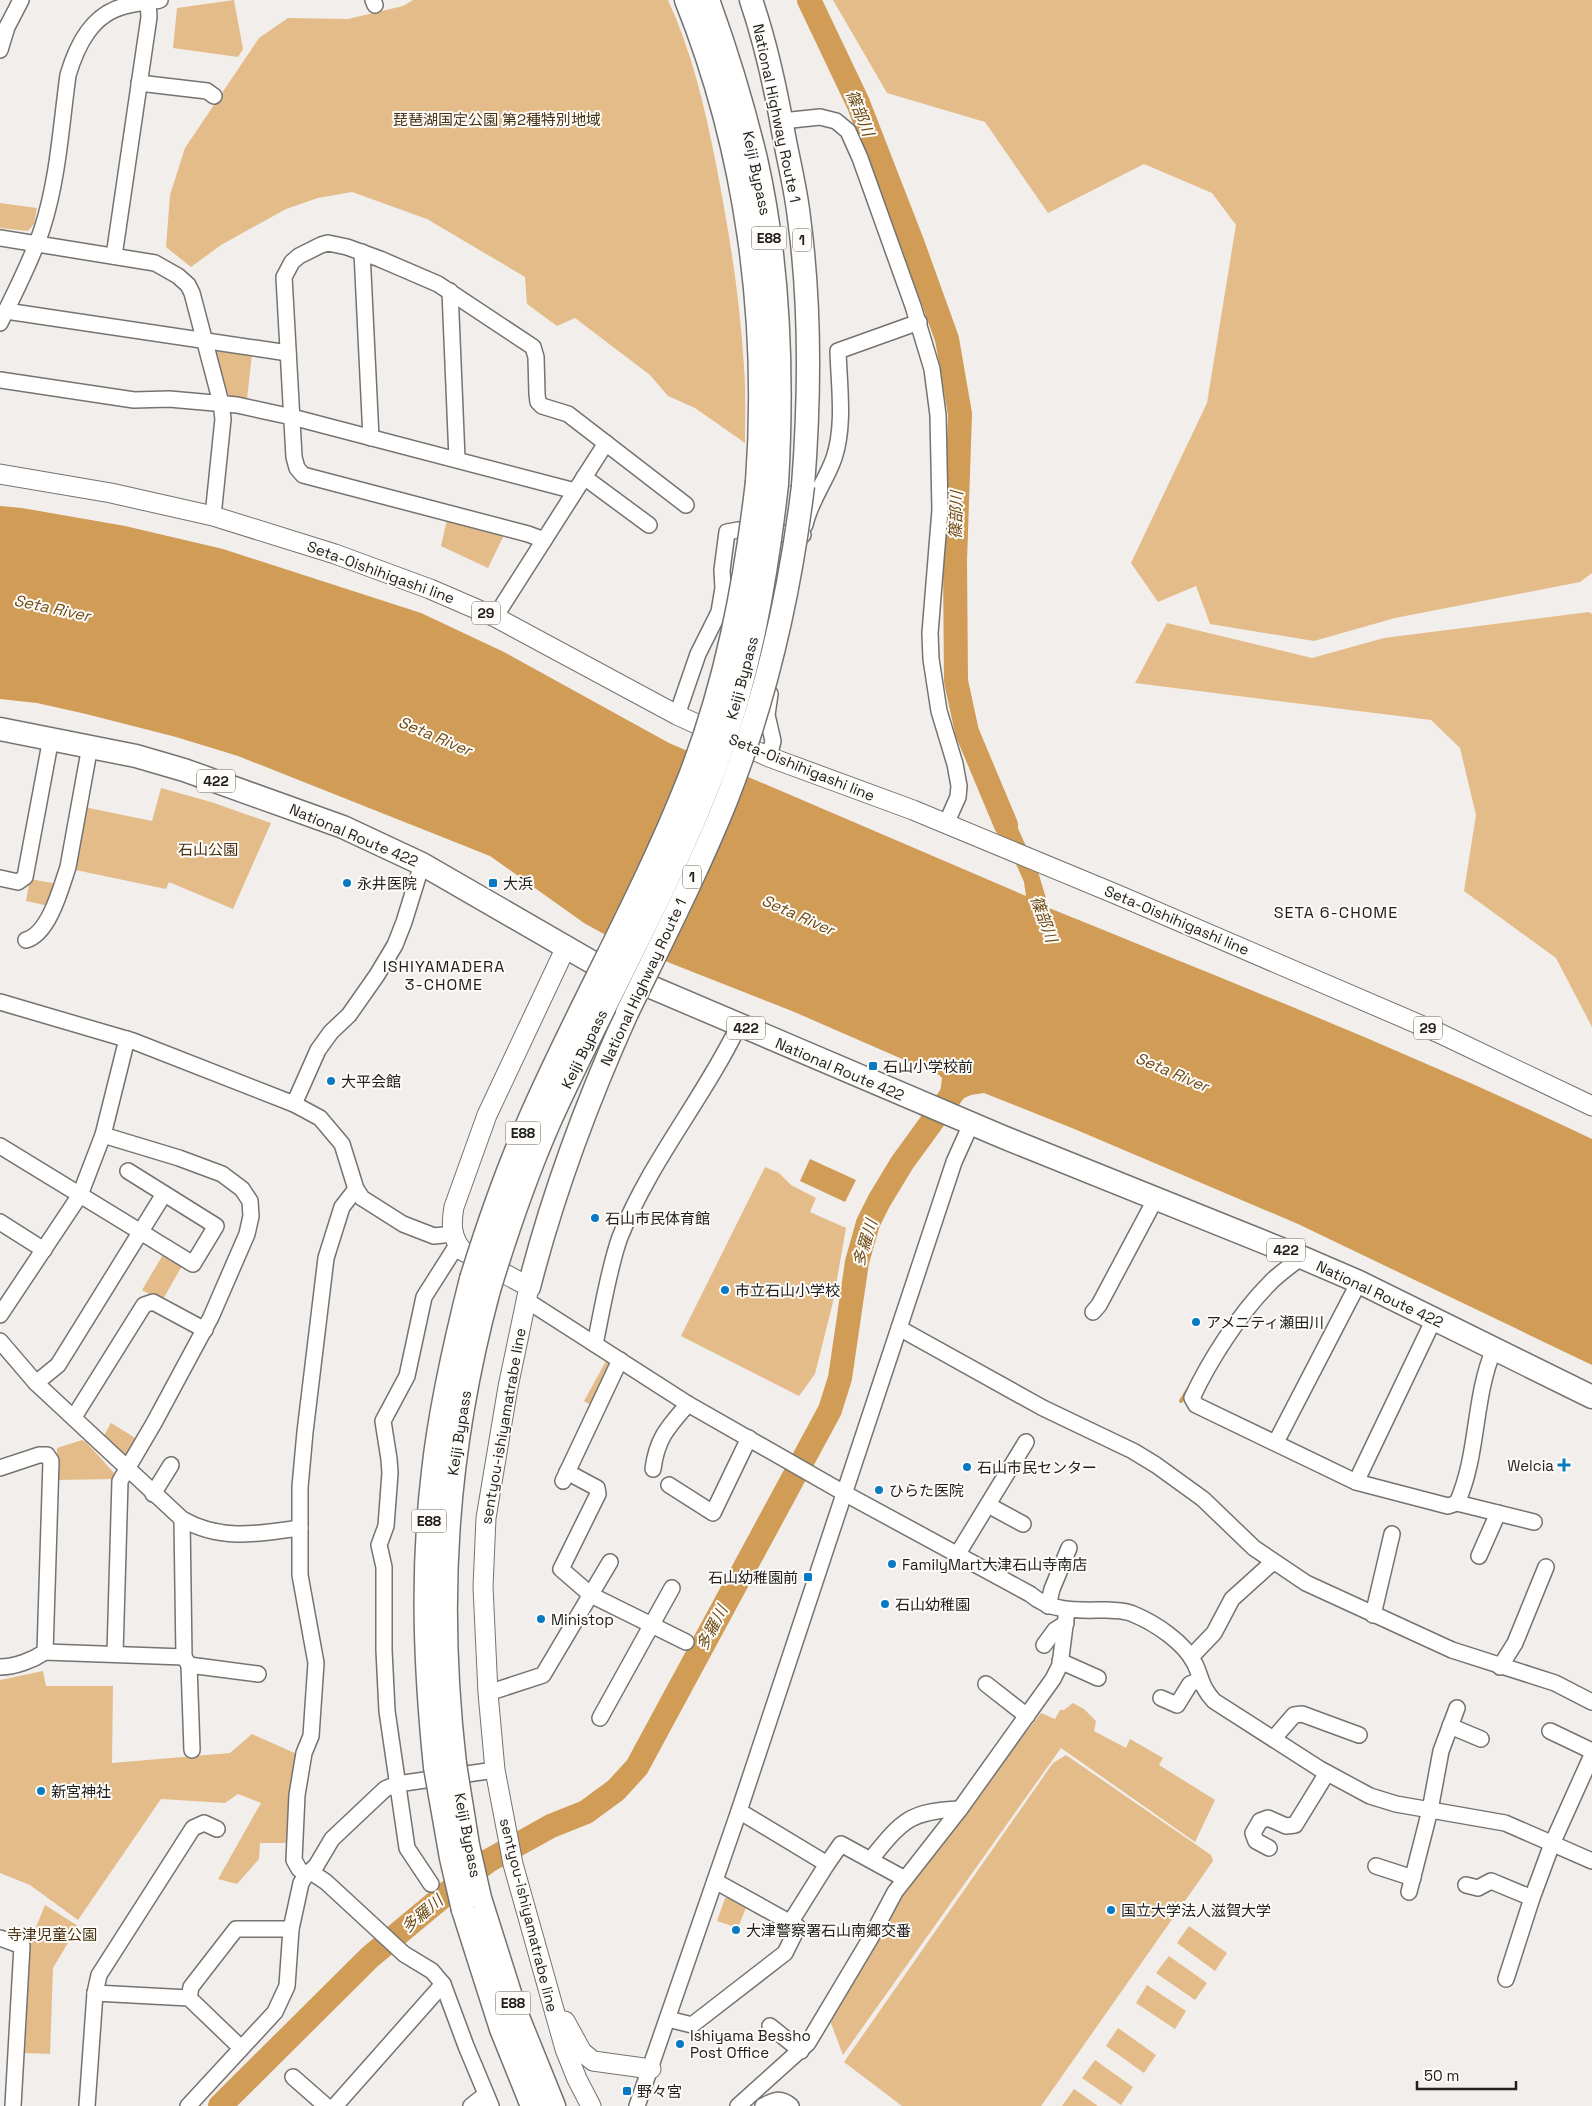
<svg xmlns="http://www.w3.org/2000/svg" width="1592" height="2106" viewBox="0 0 1592 2106" font-family="'Space Grotesk','Noto Sans JP',sans-serif">
<rect width="100%" height="100%" fill="#f1eeeb"/>
<g fill="#e4bc8a">
<path d="M 234,0 L 243,49 L 238,57 L 173,48 L 177,8 Z"/>
<path d="M 413,0 L 668,0 C 692,52 705,108 716,164 C 729,231 740,298 744,367 C 746,392 745,417 745,443 L 695,408 L 668,396 L 650,375 L 575,318 L 557,326 L 527,304 L 525,277 L 427,219 L 352,192 L 318,198 L 286,209 L 221,245 L 191,267 L 166,247 L 170,195 L 185,148 L 259,38 L 288,18 L 348,19 L 403,6 Z"/>
<path d="M 833,0 L 1592,0 L 1592,573 L 1580,582 L 1395,618 L 1314,641 L 1210,624 L 1196,586 L 1158,602 L 1131,563 L 1207,403 L 1236,225 L 1212,193 L 1144,164 L 1048,213 L 985,122 L 887,93 Z"/>
<path d="M 0,203 L 37,208 L 34,224 L 28,231 L 0,228 Z"/>
<path d="M 222,349 L 252,354 L 247,399 L 229,396 L 223,384 L 216,352 Z"/>
<path d="M 447,520 L 504,535 L 488,568 L 441,546 Z"/>
<path d="M 1589,612 L 1592,614 L 1592,1027 L 1556,958 L 1464,891 L 1476,815 L 1460,748 L 1431,720 L 1135,683 L 1167,623 L 1312,658 L 1384,638 Z"/>
<path d="M 161,788 L 211,802 L 271,823 L 233,909 L 169,882 L 166,889 L 71,869 L 84,807 L 152,821 Z"/>
<path d="M 30,879 L 58,884 L 49,906 L 26,901 Z"/>
<path d="M 765,1167 L 779,1173 L 791,1185 L 816,1198 L 810,1212 L 846,1228 L 833,1302 L 815,1374 L 799,1396 L 681,1336 Z"/>
<path d="M 164,1253 L 183,1264 L 162,1301 L 142,1290 Z"/>
<path d="M 606,1361 L 612,1364 L 596,1408 L 584,1401 Z"/>
<path d="M 111,1423 L 137,1439 L 128,1453 L 121,1455 L 102,1439 Z"/>
<path d="M 82,1440 L 86,1442 L 114,1473 L 114,1479 L 57,1480 L 57,1448 Z"/>
<path d="M 43,1671 L 46,1686 L 113,1686 L 112,1763 L 230,1753 L 252,1734 L 297,1754 L 286,1843 L 260,1843 L 259,1859 L 237,1884 L 218,1879 L 261,1803 L 238,1794 L 225,1803 L 161,1799 L 78,1920 L 30,1885 L 0,1873 L 0,1680 Z"/>
<path d="M 1073,1703 L 1084,1709 L 1096,1721 L 1094,1731 L 1126,1748 L 1130,1739 L 1163,1758 L 1159,1765 L 1215,1800 L 1195,1842 L 1061,1748 L 843,2055 L 829,2018 L 898,1898 L 1041,1713 L 1055,1719 L 1060,1710 L 1064,1710 Z"/>
<path d="M 1066,1755 L 1211,1855 L 1213,1861 L 1041,2106 L 902,2106 L 844,2062 L 1053,1763 Z"/>
<path d="M 725,1898 L 729,1898 L 747,1905 L 738,1928 L 717,1921 Z"/>
<path d="M 45,1905 L 78,1926 L 53,1968 L 50,2054 L 25,2053 L 30,1942 Z"/>
<path d="M 1189,1926 L 1227,1953 L 1215,1971 L 1177,1943 Z"/>
<path d="M 1169,1956 L 1207,1983 L 1195,2000 L 1156,1973 Z"/>
<path d="M 1147,1985 L 1186,2011 L 1175,2029 L 1136,2003 Z"/>
<path d="M 1118,2028 L 1156,2055 L 1144,2073 L 1106,2046 Z"/>
<path d="M 1095,2060 L 1133,2087 L 1121,2105 L 1082,2078 Z"/>
<path d="M 1074,2089 L 1098,2106 L 1062,2106 Z"/>
</g>
<g fill="#d09c56">
<path d="M 0,506 L 22,508 L 125,526 L 223,549 L 421,613 L 504,652 L 669,743 L 1026,896 L 1024,882 L 987,798 L 1002,793 L 1039,875 L 1049,908 C 1231,982 1414,1054 1592,1139 L 1592,1365 L 1298,1224 L 1072,1128 L 984,1093 L 971,1095 L 955,1102 L 940,1094 L 942,1078 L 939,1075 L 792,1011 L 670,963 L 602,933 L 584,923 L 490,856 L 238,756 L 176,737 L 86,714 L 37,703 L 0,699 Z"/>
<path d="M 810,1159 L 856,1180 L 845,1202 L 800,1181 Z"/>
</g>
<g fill="none" stroke-linecap="round" stroke-linejoin="round">
<path stroke="#d09c56" stroke-width="4" d="M 1181,1401 L 1189,1388"/>
<g stroke="#d09c56" stroke-width="24">
<path d="M 809,0 L 858,103 L 912,242 L 947,339 L 960,414 L 955,561 L 956,681 L 967,732 L 1006,825"/>
<path d="M 220,2106 L 370,1957 L 441,1898 L 488,1861 L 551,1826 L 586,1812 L 616,1790 L 637,1767 L 830,1410 L 840,1378 L 857,1262 L 868,1223 L 879,1201 L 902,1163 L 955,1090 L 962,1069"/>
</g>
<g stroke="#757370" stroke-width="18">
<g id="minor">
<path d="M 373,0 L 375,5"/>
<path d="M 0,50 L 7,27 L 21,0"/>
<path d="M 139,83 L 207,91 L 214,96"/>
<path d="M 782,121 L 820,117 L 836,121 L 848,131 L 860,158 L 913,306 L 932,369 L 938,415 L 940,510 L 930,633 L 931,659 L 939,711 L 955,764 L 959,786 L 958,797 L 946,824"/>
<path d="M 0,238 L 155,263 L 178,276 L 188,285 L 192,293 L 221,403 L 223,419 L 213,516"/>
<path d="M 362,252 L 371,438"/>
<path d="M 114,256 L 149,17 L 148,0"/>
<path d="M 450,291 L 457,459"/>
<path d="M 6,311 L 288,353"/>
<path d="M 0,323 C 15,292 31,262 42,229 C 58,180 61,126 68,75 C 77,45 92,14 125,6 C 137,3 149,2 160,0"/>
<path d="M 0,380 L 134,400 L 169,399 L 237,405 L 292,417 L 575,491"/>
<path d="M 584,477 L 649,525"/>
<path d="M 805,525 C 810,501 826,481 834,458 C 845,425 839,386 838,351 L 919,322"/>
<path d="M 544,540 L 528,534 L 303,475 L 297,468 L 294,457 L 284,277 L 292,262 L 299,256 L 321,245 L 328,243 L 347,247 L 380,259 L 438,284 L 533,347 L 536,357 L 537,394 L 538,402 L 542,406 L 568,414 L 686,505"/>
<path d="M 495,617 L 606,443"/>
<path d="M 677,715 L 698,654 L 719,612 L 723,588 L 722,570 L 727,532 L 738,530 L 803,535"/>
<path d="M 769,757 L 773,741 L 767,715 L 770,694"/>
<path d="M 0,878 L 18,882 L 25,877 L 51,738"/>
<path d="M 26,940 C 49,934 61,888 68,867 L 90,746"/>
<path d="M 0,1002 L 133,1041 L 294,1104 L 320,1118 L 342,1144 L 356,1189 L 362,1198 L 403,1224 L 434,1236 L 453,1234"/>
<path d="M 294,1104 L 318,1050 L 331,1032 L 349,1015 L 377,975 L 395,945 L 404,922 L 422,864"/>
<path d="M 103,1135 L 179,1158 L 222,1174 L 242,1189 L 250,1201 L 251,1216 L 247,1234 L 211,1317 L 154,1423 L 120,1481 L 115,1654"/>
<path d="M 0,1146 L 193,1264 L 216,1226 L 128,1171"/>
<path d="M 0,1222 L 44,1250"/>
<path d="M 1301,1257 C 1291,1266 1278,1274 1269,1284 C 1240,1313 1209,1361 1192,1398 L 1196,1405 L 1356,1482 L 1448,1506 L 1457,1503 C 1479,1454 1473,1398 1494,1349"/>
<path d="M 526,1300 L 688,1404 L 844,1493 L 1030,1594 C 1052,1613 1079,1610 1107,1610 C 1116,1611 1125,1610 1133,1614 C 1155,1623 1184,1642 1195,1664 C 1202,1679 1201,1687 1214,1701 L 1320,1769 L 1370,1796 L 1396,1804 L 1505,1823 L 1592,1861"/>
<path d="M 1093,1312 L 1099,1305 L 1156,1198"/>
<path d="M 0,1315 L 80,1195 L 103,1135 L 127,1039"/>
<path d="M 899,1328 L 1043,1408 L 1133,1451 L 1156,1465 L 1203,1499 L 1254,1548 L 1306,1583 L 1452,1650 L 1555,1683 L 1592,1702"/>
<path d="M 0,1341 L 36,1383 L 182,1519 C 220,1541 258,1534 300,1528"/>
<path d="M 595,1344 C 602,1311 609,1267 620,1237 C 650,1161 704,1098 739,1025"/>
<path d="M 36,1383 L 58,1365 L 164,1194"/>
<path d="M 74,1417 L 144,1305 L 153,1302 L 205,1330"/>
<path d="M 1276,1442 L 1359,1282"/>
<path d="M 0,1468 L 39,1455 L 47,1455 L 51,1461 L 45,1652"/>
<path d="M 653,1469 C 657,1438 668,1427 688,1404"/>
<path d="M 567,1472 L 597,1488 L 598,1494 L 561,1569 L 591,1595 L 686,1642"/>
<path d="M 563,1481 L 620,1360"/>
<path d="M 1356,1482 L 1434,1319"/>
<path d="M 669,1485 L 713,1513 L 749,1438"/>
<path d="M 153,1494 L 171,1465"/>
<path d="M 1457,1503 L 1534,1522"/>
<path d="M 988,1505 L 1023,1524"/>
<path d="M 957,1555 L 1026,1442"/>
<path d="M 1479,1556 L 1498,1513"/>
<path d="M 1048,1606 L 1052,1589 L 1069,1548"/>
<path d="M 1373,1615 L 1392,1534"/>
<path d="M 1044,1645 L 1055,1630 L 1066,1623"/>
<path d="M 184,1657 L 189,1665 L 192,1750"/>
<path d="M 1191,1657 L 1214,1633 L 1232,1599 L 1273,1562"/>
<path d="M 1060,1661 L 1098,1678"/>
<path d="M 189,1665 L 258,1674"/>
<path d="M 0,1667 C 15,1667 33,1660 45,1652 L 184,1657 L 182,1519"/>
<path d="M 1500,1667 L 1515,1643 L 1546,1567"/>
<path d="M 986,1684 L 1027,1716"/>
<path d="M 488,1693 L 543,1675 L 610,1562"/>
<path d="M 1161,1698 L 1177,1705 L 1190,1684 L 1200,1680"/>
<path d="M 600,1718 L 672,1588"/>
<path d="M 1450,1726 L 1481,1739"/>
<path d="M 1550,1731 L 1592,1751"/>
<path d="M 1274,1738 L 1294,1715 L 1302,1714 L 1359,1735"/>
<path d="M 739,1811 L 827,1864 L 790,1923"/>
<path d="M 1269,1848 L 1256,1841 L 1253,1833 L 1260,1821 L 1268,1818 L 1286,1826 L 1295,1825 L 1327,1773"/>
<path d="M 871,1859 C 902,1821 909,1811 960,1809"/>
<path d="M 827,1864 L 841,1844 L 905,1879"/>
<path d="M 1376,1866 L 1413,1878"/>
<path d="M 311,1872 L 326,1882 L 404,1954 L 432,1971 L 443,1984 L 466,2046 L 491,2106"/>
<path d="M 306,1875 L 299,1869 L 294,1860 L 297,1795 L 304,1753 L 311,1736 L 316,1663 L 300,1575 L 300,1487 L 305,1432 L 326,1258 L 342,1207 L 356,1189"/>
<path d="M 431,1884 L 407,1848 L 387,1711 L 384,1650 L 384,1567 L 379,1545 L 386,1526 L 390,1473 L 389,1459 L 383,1421 L 407,1376 L 424,1297 L 457,1245"/>
<path d="M 1466,1885 L 1478,1888 L 1491,1881 L 1532,1898"/>
<path d="M 1409,1892 L 1430,1810 L 1441,1751 L 1457,1708"/>
<path d="M 0,1938 L 22,1946 L 13,2106"/>
<path d="M 1506,1979 L 1532,1898 L 1552,1844 L 1592,1755"/>
<path d="M 95,1993 L 189,1998 L 241,2048"/>
<path d="M 189,1998 L 191,1987 L 236,1929 L 291,1929"/>
<path d="M 668,2019 L 692,2025 L 785,1953 L 798,1927 L 715,1881"/>
<path d="M 770,2026 L 801,2051"/>
<path d="M 293,2077 L 326,2106"/>
<path d="M 87,2106 L 95,1993 L 99,1975 L 193,1828 L 204,1823 L 217,1829"/>
<path d="M 188,2106 L 275,2012 L 287,1986 L 291,1929 L 301,1883 L 306,1875 L 316,1866 L 332,1839 L 385,1789 L 397,1784 L 495,1770"/>
<path d="M 335,2106 L 443,1984"/>
<path d="M 471,2106 L 485,2095"/>
<path d="M 637,2106 L 739,1811 L 954,1162 L 971,1124"/>
<path d="M 738,2106 L 808,2043 L 870,1939 L 895,1892 L 960,1809 L 1053,1679 L 1060,1665 L 1067,1610"/>
<path d="M 763,2106 C 775,2100 780,2097 791,2106"/>
</g>
</g>
<g stroke="#757370" stroke-width="21">
<g id="major">
<path d="M 0,474 L 111,493 L 213,516 L 335,554 L 430,589 L 495,617 L 677,715 L 769,757 L 913,810 L 1118,895 L 1439,1033 L 1592,1106"/>
<path d="M 566,947 L 487,1115 L 454,1207 C 451,1223 451,1238 463,1251 L 529,1287 L 508,1387 L 486,1518 L 483,1587 L 488,1693 L 495,1770 L 513,1864 L 565,2049 L 577,2079 L 591,2106"/>
<path d="M 565,2021 L 582,2052 L 593,2061 L 651,2069"/>
</g>
</g>
<g stroke="#757370" stroke-width="25">
<g id="highway">
<path d="M 686,0 C 747,152 769,319 757,482"/>
<path d="M 708,0 C 727,52 743,105 756,159 C 780,265 783,376 777,484"/>
<path d="M 751,0 C 766,44 776,90 784,136 C 789,163 796,190 799,218 C 811,307 810,396 803,486"/>
<path d="M 0,729 L 136,756 L 184,770 L 343,827 L 422,864 L 590,961 L 1003,1137 L 1301,1257 L 1359,1282 L 1592,1397"/>
<path d="M 529,1287 C 553,1193 587,1102 627,1013"/>
<path d="M 455,1764 C 436,1599 446,1450 489,1290"/>
<path d="M 435,1767 C 425,1669 421,1571 433,1472 C 440,1407 455,1342 471,1279"/>
<path d="M 480,1898 L 516,2012 L 554,2106"/>
<path d="M 463,1910 L 501,2029 L 532,2106"/>
</g>
</g>
<use href="#minor" stroke="#fff" stroke-width="15"/>
<use href="#major" stroke="#fff" stroke-width="19"/>
<use href="#highway" stroke="#fff" stroke-width="22"/>
<g stroke="#757370" stroke-width="25" stroke-linecap="butt">
<g id="highway-bridge">
<path d="M 627,1013 C 661,943 697,873 726,801 C 766,699 790,593 803,486"/>
<path d="M 471,1279 C 488,1224 507,1170 530,1118 C 580,1004 642,897 688,781 C 726,685 745,584 757,482"/>
<path d="M 489,1290 C 506,1234 525,1178 549,1123 C 602,1005 668,892 714,771 C 749,678 766,581 777,484"/>
<path d="M 455,1764 L 468,1845 L 480,1898"/>
<path d="M 435,1767 L 451,1858 L 463,1910"/>
</g>
</g>
<use href="#highway-bridge" stroke="#fff" stroke-width="22"/>
</g>
<g fill="#0879c3" stroke="#fefcf9" stroke-width="2">
<circle cx="347" cy="883" r="5"/>
<rect x="488" y="878" width="10" height="10" rx="2.5"/>
<rect x="868" y="1061" width="10" height="10" rx="2.5"/>
<circle cx="331" cy="1081" r="5"/>
<circle cx="595" cy="1218" r="5"/>
<circle cx="725" cy="1290" r="5"/>
<circle cx="1196" cy="1322" r="5"/>
<path d="M1561.5 1457.5h5v5h5v5h-5v5h-5v-5h-5v-5h5z"/>
<circle cx="967" cy="1467" r="5"/>
<circle cx="879" cy="1490" r="5"/>
<circle cx="892" cy="1564" r="5"/>
<rect x="803" y="1572" width="10" height="10" rx="2.5"/>
<circle cx="885" cy="1604" r="5"/>
<circle cx="541" cy="1619" r="5"/>
<circle cx="41" cy="1791" r="5"/>
<circle cx="1111" cy="1910" r="5"/>
<circle cx="736" cy="1930" r="5"/>
<circle cx="680" cy="2044" r="5"/>
<rect x="622" y="2086" width="10" height="10" rx="2.5"/>
</g>
<g text-anchor="middle" dominant-baseline="central" stroke-width="4" stroke-linejoin="round" paint-order="stroke">
<g fill="#fefcf9" stroke="#636260" stroke-width="1">
<rect x="751.5" y="226.5" width="35" height="23" rx="4"/>
<rect x="793" y="228.5" width="18" height="23" rx="4"/>
<rect x="472" y="601.5" width="28" height="23" rx="4"/>
<rect x="197" y="769.5" width="38" height="23" rx="4"/>
<rect x="683" y="865.5" width="18" height="23" rx="4"/>
<rect x="727" y="1016.5" width="38" height="23" rx="4"/>
<rect x="1414" y="1016.5" width="28" height="23" rx="4"/>
<rect x="505.5" y="1121.5" width="35" height="23" rx="4"/>
<rect x="1267" y="1238.5" width="38" height="23" rx="4"/>
<rect x="411.5" y="1509.5" width="35" height="23" rx="4"/>
<rect x="495.5" y="1991.5" width="35" height="23" rx="4"/>
</g>
<g font-size="14" font-weight="bold" fill="#21201f">
<text x="769" y="238">E88</text>
<text x="802" y="240">1</text>
<text x="486" y="613">29</text>
<text x="216" y="781">422</text>
<text x="692" y="877">1</text>
<text x="746" y="1028">422</text>
<text x="1428" y="1028">29</text>
<text x="523" y="1133">E88</text>
<text x="1286" y="1250">422</text>
<text x="429" y="1521">E88</text>
<text x="513" y="2003">E88</text>
</g>
<g font-size="15" fill="#21201f" stroke="#fefcf9">
<text transform="translate(777 113) rotate(78)">National Highway Route 1</text>
<text transform="translate(757 173) rotate(78)">Keiji Bypass</text>
<text transform="translate(381 572) rotate(20)">Seta-Oishihigashi line</text>
<text transform="translate(742 678) rotate(-75)">Keiji Bypass</text>
<text transform="translate(802 767) rotate(22)">Seta-Oishihigashi line</text>
<text transform="translate(354 835) rotate(23)">National Route 422</text>
<text transform="translate(1177 920) rotate(23)">Seta-Oishihigashi line</text>
<text transform="translate(643 982) rotate(-65)">National Highway Route 1</text>
<text transform="translate(584 1049) rotate(-64)">Keiji Bypass</text>
<text transform="translate(840 1069) rotate(23)">National Route 422</text>
<text transform="translate(1380 1294) rotate(25)">National Route 422</text>
<text transform="translate(503 1426) rotate(-80)">sentyou-ishiyamatrabe line</text>
<text transform="translate(459 1433) rotate(-81)">Keiji Bypass</text>
<text transform="translate(468 1835) rotate(79)">Keiji Bypass</text>
<text transform="translate(529 1915) rotate(76)">sentyou-ishiyamatrabe line</text>
</g>
<g font-size="15" fill="#463011" stroke="#fefcf9">
<text x="497" y="119">琵琶湖国定公園 第2種特別地域</text>
<text x="208" y="849">石山公園</text>
<text x="52" y="1934">寺津児童公園</text>
</g>
<g font-size="15" fill="#21201f" stroke="#fefcf9" text-anchor="start">
<text x="357" y="883">永井医院</text>
<text x="503" y="883">大浜</text>
<text x="883" y="1066">石山小学校前</text>
<text x="341" y="1081">大平会館</text>
<text x="605" y="1218">石山市民体育館</text>
<text x="735" y="1290">市立石山小学校</text>
<text x="1206" y="1322">アメニティ瀬田川</text>
<text x="1554" y="1465" text-anchor="end">Welcia</text>
<text x="977" y="1467">石山市民センター</text>
<text x="889" y="1490">ひらた医院</text>
<text x="902" y="1564">FamilyMart大津石山寺南店</text>
<text x="798" y="1577" text-anchor="end">石山幼稚園前</text>
<text x="895" y="1604">石山幼稚園</text>
<text x="551" y="1619">Ministop</text>
<text x="51" y="1791">新宮神社</text>
<text x="1121" y="1910">国立大学法人滋賀大学</text>
<text x="746" y="1930">大津警察署石山南郷交番</text>
<text x="690" y="2035">Ishiyama Bessho<tspan x="690" dy="17">Post Office</tspan></text>
<text x="637" y="2091">野々宮</text>
</g>
<g font-size="16" font-style="italic" fill="#6f4b16" stroke="#fefcf9">
<text transform="translate(860 113) rotate(68)">篠部川</text>
<text transform="translate(956 515) rotate(-88)">篠部川</text>
<text transform="translate(52 608) rotate(12)">Seta River</text>
<text transform="translate(435 736) rotate(23)">Seta River</text>
<text transform="translate(798 915) rotate(24)">Seta River</text>
<text transform="translate(1044 919) rotate(70)">篠部川</text>
<text transform="translate(1172 1072) rotate(23)">Seta River</text>
<text transform="translate(865 1243) rotate(-73)">多羅川</text>
<text transform="translate(712 1628) rotate(-62)">多羅川</text>
<text transform="translate(422 1914) rotate(-40)">多羅川</text>
</g>
<g font-size="16" letter-spacing="1" fill="#21201f" stroke="#fefcf9">
<text x="1336" y="912">SETA 6-CHOME</text>
<text x="444" y="966">ISHIYAMADERA<tspan x="444" dy="18">3-CHOME</tspan></text>
</g>
</g>
<path d="M1417 2081v8h99v-8" fill="none" stroke="#21201f" stroke-width="2.5"/>
<text x="1424" y="2081" font-size="15" fill="#21201f" stroke="#fefcf9" stroke-width="4" paint-order="stroke">50 m</text>
</svg>
